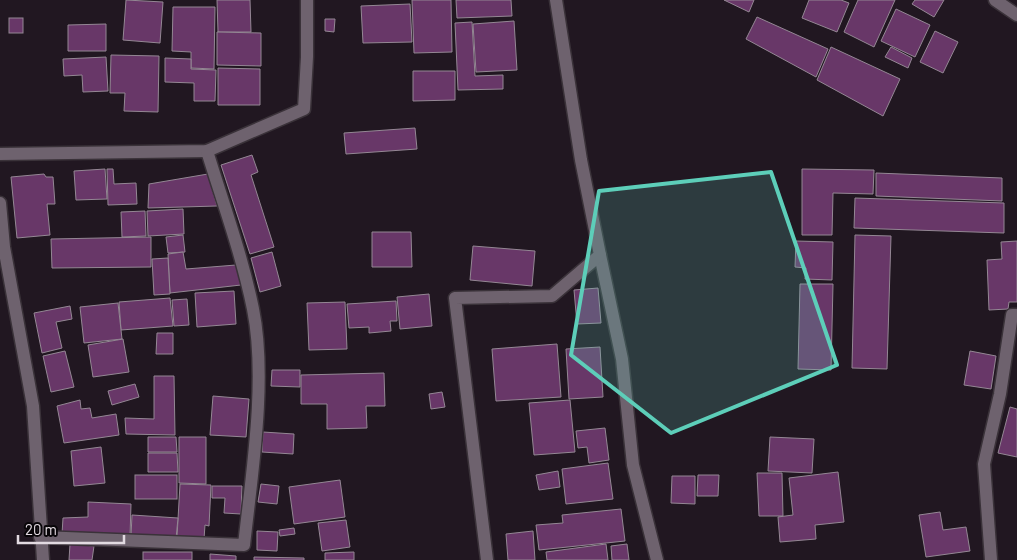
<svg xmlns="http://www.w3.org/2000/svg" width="1017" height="560" viewBox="0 0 1017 560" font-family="Barlow,sans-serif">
<rect width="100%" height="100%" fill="#211721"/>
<g fill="#683768" stroke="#948794">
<path d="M 126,0 L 163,2 L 160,43 L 123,40 Z"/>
<path d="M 217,0 L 250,0 L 251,32 L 218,32 Z"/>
<path d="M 412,0 L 451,0 L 452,52 L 414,53 Z"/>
<path d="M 456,0 L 511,0 L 512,16 L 457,18 Z"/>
<path d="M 724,0 L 754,0 L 749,12 Z"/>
<path d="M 809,0 L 841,0 L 849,3 L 837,32 L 802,18 Z"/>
<path d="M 858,0 L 895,0 L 874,47 L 844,32 Z"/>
<path d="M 915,0 L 944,0 L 934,17 L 912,4 Z"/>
<path d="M 410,4 L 412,42 L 363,43 L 361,6 Z"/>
<path d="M 173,7 L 215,7 L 214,69 L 191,68 L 191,52 L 172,51 Z"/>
<path d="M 896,9 L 930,25 L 915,57 L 881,41 Z"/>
<path d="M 757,17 L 828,49 L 816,77 L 746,39 Z"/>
<rect x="9" y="18" width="14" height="15"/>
<path d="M 325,19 L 335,19 L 334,32 L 325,31 Z"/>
<path d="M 514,21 L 517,70 L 476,72 L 473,24 Z"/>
<path d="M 472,22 L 475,76 L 503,75 L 503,89 L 458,90 L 455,23 Z"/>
<path d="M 106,24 L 106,51 L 68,51 L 68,25 Z"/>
<path d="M 935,31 L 958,42 L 943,73 L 920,62 Z"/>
<path d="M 217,32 L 261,33 L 261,66 L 217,65 Z"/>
<path d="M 831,47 L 900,79 L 883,116 L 817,80 Z"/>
<path d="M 891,47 L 912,58 L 908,68 L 885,57 Z"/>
<path d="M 111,55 L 159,56 L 158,112 L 124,111 L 125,93 L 110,93 Z"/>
<path d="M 106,57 L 108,91 L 83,92 L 82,75 L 64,76 L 63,59 Z"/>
<path d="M 165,58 L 191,59 L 191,69 L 216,70 L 215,101 L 194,101 L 194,83 L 165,82 Z"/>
<path d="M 218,68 L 260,69 L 260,105 L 218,105 Z"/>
<path d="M 413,71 L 455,71 L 455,100 L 413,101 Z"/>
<path d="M 415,128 L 417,149 L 346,154 L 344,133 Z"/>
<path d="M 252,155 L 258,172 L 251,175 L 274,247 L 250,254 L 221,165 Z"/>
<path d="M 105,169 L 107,199 L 76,200 L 74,171 Z"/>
<path d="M 107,169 L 113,169 L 114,184 L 136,183 L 137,204 L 108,205 Z"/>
<path d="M 802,169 L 874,170 L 873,194 L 833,193 L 832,235 L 802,235 Z"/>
<path d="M 876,173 L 1002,178 L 1002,201 L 876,196 Z"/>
<path d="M 44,174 L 46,177 L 53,177 L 55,204 L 47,204 L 50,235 L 17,238 L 11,177 Z"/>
<path d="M 208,174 L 217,206 L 148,208 L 149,184 Z"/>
<path d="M 855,198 L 1004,203 L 1004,233 L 854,228 Z"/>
<path d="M 183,209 L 184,234 L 148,236 L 147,211 Z"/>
<path d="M 145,211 L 146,236 L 122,237 L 121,212 Z"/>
<path d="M 372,232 L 411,232 L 412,267 L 372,267 Z"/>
<path d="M 183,235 L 185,252 L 168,253 L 166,237 Z"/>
<path d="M 855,235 L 891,236 L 887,369 L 852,368 Z"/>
<path d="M 151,237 L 151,267 L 52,268 L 51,239 Z"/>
<path d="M 796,241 L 833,242 L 832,280 L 805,279 L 806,268 L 795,267 Z"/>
<path d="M 1017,241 L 1017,302 L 1009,302 L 1008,309 L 989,310 L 987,260 L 1002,259 L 1001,242 Z"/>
<path d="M 473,246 L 535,251 L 532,286 L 470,280 Z"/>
<path d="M 183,252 L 186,269 L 236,265 L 241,285 L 170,293 L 168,254 Z"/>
<path d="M 272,252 L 281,286 L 260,292 L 251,258 Z"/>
<path d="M 168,258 L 170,294 L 154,295 L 152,259 Z"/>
<path d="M 800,284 L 833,284 L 831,370 L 798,369 Z"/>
<path d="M 598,288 L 601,323 L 577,324 L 574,290 Z"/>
<path d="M 234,291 L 236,324 L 197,327 L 195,293 Z"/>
<path d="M 429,294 L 432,326 L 400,329 L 397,297 Z"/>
<path d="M 170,298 L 173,326 L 121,330 L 119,302 Z"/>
<path d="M 187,299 L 189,325 L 174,326 L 172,300 Z"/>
<path d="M 396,301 L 397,321 L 390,321 L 391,331 L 369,333 L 369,327 L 349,328 L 347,304 Z"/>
<path d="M 345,302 L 347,349 L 309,350 L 307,303 Z"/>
<path d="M 118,303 L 122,339 L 84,343 L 80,307 Z"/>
<path d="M 70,306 L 72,319 L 56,322 L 62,348 L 42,353 L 34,313 Z"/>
<path d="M 157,333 L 173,333 L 173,354 L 156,354 Z"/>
<path d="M 123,339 L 129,372 L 93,377 L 88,345 Z"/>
<path d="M 557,344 L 561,397 L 496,401 L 492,349 Z"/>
<path d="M 600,347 L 603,397 L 569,399 L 566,349 Z"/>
<path d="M 65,351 L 74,387 L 51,392 L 43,356 Z"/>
<path d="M 970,351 L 996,356 L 991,389 L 964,385 Z"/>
<path d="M 272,370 L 300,370 L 300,387 L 271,386 Z"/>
<path d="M 384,373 L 385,406 L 366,406 L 367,428 L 327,429 L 327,404 L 301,404 L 301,375 Z"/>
<path d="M 154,376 L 174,376 L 175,435 L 126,434 L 125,418 L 154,419 Z"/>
<path d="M 135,384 L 139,397 L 112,405 L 108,391 Z"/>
<path d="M 442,392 L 445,407 L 431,409 L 429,394 Z"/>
<path d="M 213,396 L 249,399 L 246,437 L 210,435 Z"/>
<path d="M 80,400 L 81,409 L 90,408 L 92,418 L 116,414 L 119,435 L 64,443 L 57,406 Z"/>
<path d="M 570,400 L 575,452 L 534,455 L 529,403 Z"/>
<path d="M 1010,407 L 1017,409 L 1017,457 L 998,453 Z"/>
<path d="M 605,428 L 609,460 L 589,463 L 587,447 L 578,448 L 576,431 Z"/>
<path d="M 263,432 L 294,434 L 293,454 L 262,452 Z"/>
<path d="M 148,437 L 176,437 L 177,452 L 148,452 Z"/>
<path d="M 179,437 L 206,437 L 206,484 L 179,483 Z"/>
<path d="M 770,437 L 814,439 L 812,473 L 768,471 Z"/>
<path d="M 101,447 L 105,483 L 74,486 L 71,451 Z"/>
<path d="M 148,453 L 177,453 L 178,472 L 148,472 Z"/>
<path d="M 608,463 L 613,499 L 566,504 L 562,469 Z"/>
<path d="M 558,471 L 560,487 L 539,490 L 536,475 Z"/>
<path d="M 838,472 L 844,522 L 815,525 L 816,539 L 780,542 L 778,517 L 793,515 L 789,478 Z"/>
<path d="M 757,473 L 782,473 L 783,516 L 759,516 Z"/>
<rect x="135" y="475" width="42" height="24"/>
<path d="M 698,475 L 719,475 L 718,496 L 697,496 Z"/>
<path d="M 672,476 L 695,476 L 695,504 L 671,503 Z"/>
<path d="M 340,480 L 345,517 L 294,524 L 289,487 Z"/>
<path d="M 180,484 L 211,485 L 209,526 L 205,525 L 204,539 L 177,537 Z"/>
<path d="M 261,484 L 279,486 L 277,504 L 258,502 Z"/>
<path d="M 212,486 L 242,486 L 241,514 L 224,513 L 225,498 L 212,498 Z"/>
<path d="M 88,502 L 131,504 L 130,537 L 62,534 L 63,518 L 88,517 Z"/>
<path d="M 621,509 L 625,541 L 539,550 L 536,525 L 563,523 L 562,515 Z"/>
<path d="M 940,512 L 943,530 L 966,527 L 970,551 L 926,557 L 919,515 Z"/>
<path d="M 132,515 L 178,518 L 176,539 L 131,536 Z"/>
<path d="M 346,520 L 350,547 L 322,551 L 318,523 Z"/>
<path d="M 294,528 L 295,534 L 280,536 L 279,530 Z"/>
<path d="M 257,531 L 278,532 L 277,551 L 257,550 Z"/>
<path d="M 533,531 L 535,560 L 508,560 L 506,534 Z"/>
<path d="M 70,544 L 94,546 L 92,560 L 69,560 Z"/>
<path d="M 606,544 L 608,560 L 547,560 L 546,552 Z"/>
<path d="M 627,544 L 629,560 L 612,560 L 611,546 Z"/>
<rect x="143" y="552" width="49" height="8"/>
<path d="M 354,552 L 354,560 L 325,560 L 325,553 Z"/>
<path d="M 210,554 L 236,556 L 236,560 L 210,560 Z"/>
<path d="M 254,557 L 304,558 L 304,560 L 254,560 Z"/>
</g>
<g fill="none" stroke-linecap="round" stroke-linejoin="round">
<g stroke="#3a3239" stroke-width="15">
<g id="minor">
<path d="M 995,0 L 1017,15"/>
<path d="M 0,154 L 207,151 L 304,109 L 307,57 L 307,0"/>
<path d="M 0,203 L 4,247 L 33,406 L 43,560"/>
<path d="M 600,255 L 622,359 L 633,465 L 657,560"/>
<path d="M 40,537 L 244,545 C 252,473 267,378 253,309 C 242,255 223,203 207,151"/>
<path d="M 487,560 L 455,298 L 552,296 L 600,255 L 581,160 L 556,0"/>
<path d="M 991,560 L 984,464 L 1000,394 L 1012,315 L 1017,315"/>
</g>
</g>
<use href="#minor" stroke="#6e626e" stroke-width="12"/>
</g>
<path fill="#5dceb9" fill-opacity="0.2" stroke="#5dceb9" stroke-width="4" stroke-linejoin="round" d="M 771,172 L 837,365 L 671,433 L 571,355 L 599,191 Z"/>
<path d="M18 535v8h106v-8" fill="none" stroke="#e2dae1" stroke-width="2.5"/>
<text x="25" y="535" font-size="15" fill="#e2dae1" stroke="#080508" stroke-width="4" paint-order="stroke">20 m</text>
</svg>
